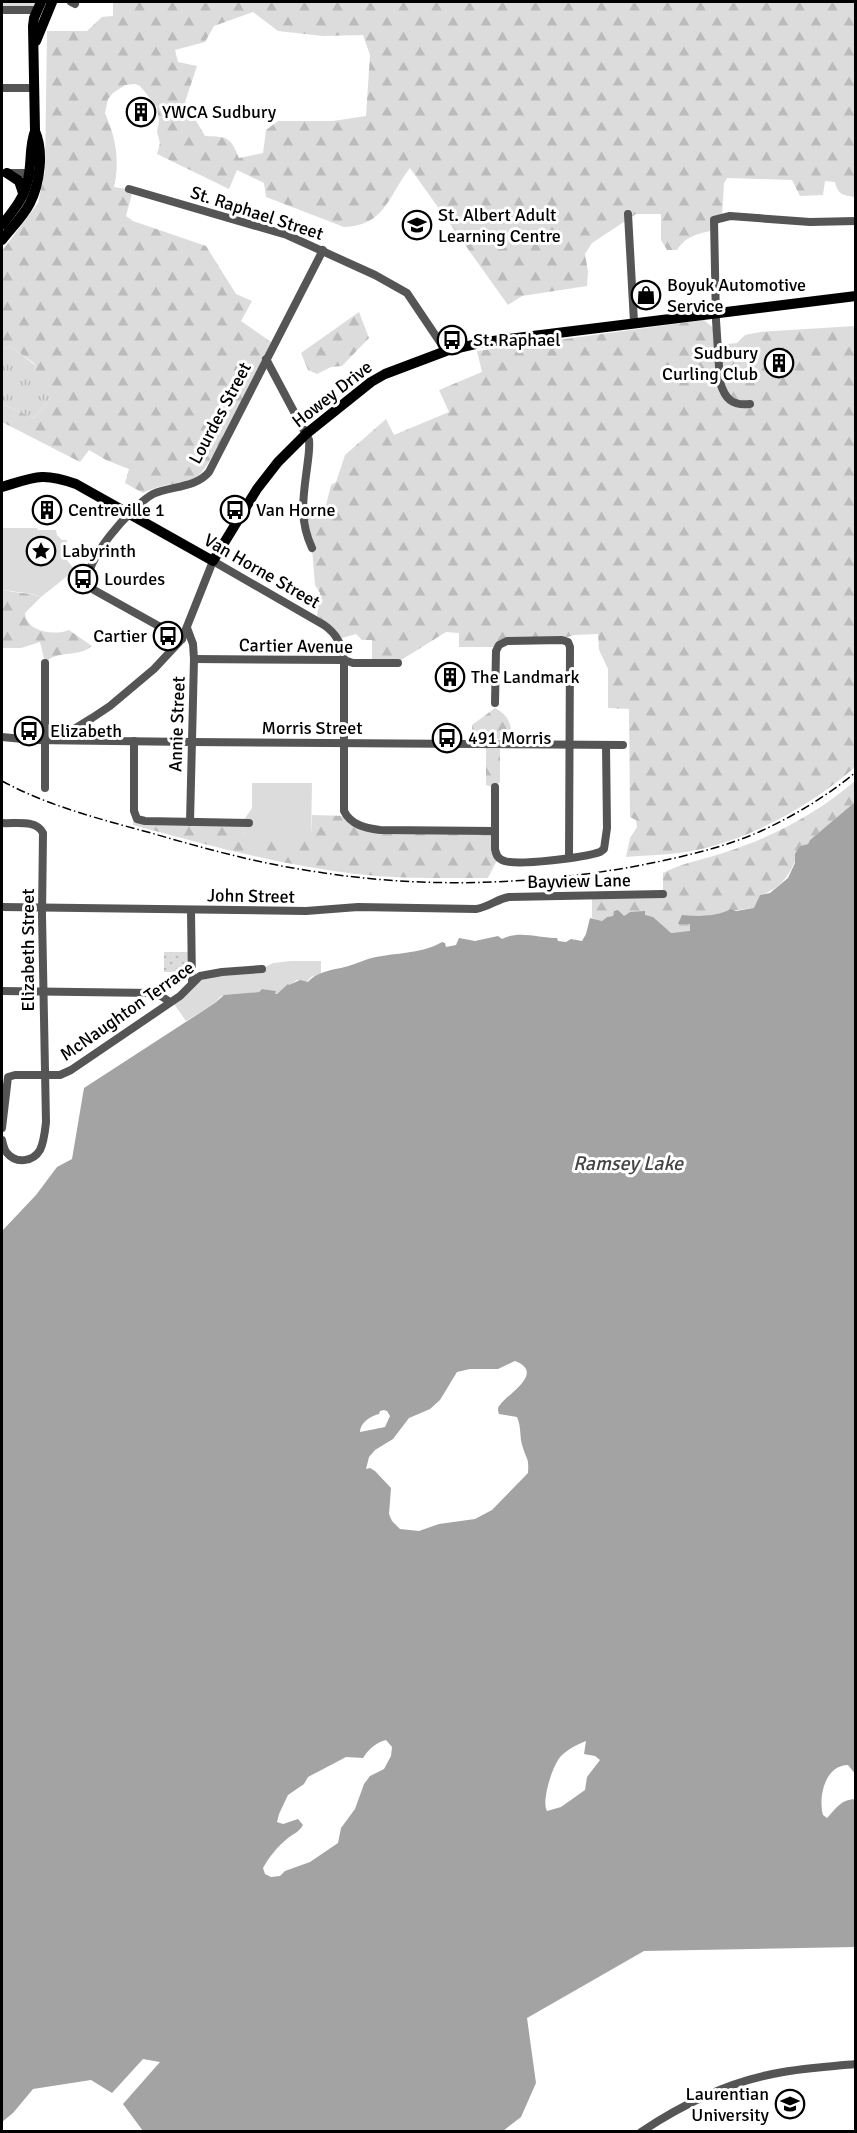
<svg xmlns="http://www.w3.org/2000/svg" width="857" height="2133" viewBox="0 0 857 2133" font-family="Signika,sans-serif">
<defs>
<pattern id="grass-tufts" width="24" height="20" patternUnits="userSpaceOnUse" patternTransform="scale(1.5)"><rect width="24" height="20" fill="#dcdcdc"/><path d="M3 7l-1-3M5 7V3M7 7l1-3M15 17l-1-3M17 17v-4M19 17l1-3" fill="none" stroke="#bbb"/></pattern>
<pattern id="forest-firs" width="22" height="20" patternUnits="userSpaceOnUse" patternTransform="scale(1.5)"><rect width="22" height="20" fill="#dcdcdc"/><path d="M5 1l3.5 6h-7zM16 11l3.5 6h-7z" fill="#bbb"/></pattern>
<pattern id="garden-dots" width="8" height="8" patternUnits="userSpaceOnUse" patternTransform="scale(1.5)"><rect width="8" height="8" fill="#dcdcdc"/><path d="M2 2h.1M6 6h.1" fill="none" stroke="#bbb" stroke-width="1.8" stroke-linecap="round"/></pattern>
</defs>
<rect width="100%" height="100%" fill="#fff"/>
<path fill="url(#grass-tufts)" d="M 10,346 L 35,365 L 38,381 L 51,398 L 34,418 L 2,404 L 2,355 L 3,350 Z"/>
<g fill="url(#forest-firs)" fill-rule="evenodd">
<path d="M 113,2 L 855,2 L 855,197 C 843,195 838,195 835,182 L 825,181 L 823,195 L 800,196 L 792,180 L 727,178 L 724,183 L 722,216 L 714,220 L 714,230 C 698,234 687,235 677,250 L 667,250 L 661,240 L 661,214 L 636,214 L 592,243 L 585,254 L 588,272 L 587,286 L 522,296 L 508,305 L 410,168 C 388,196 385,226 344,227 L 266,197 L 264,183 L 237,170 L 229,189 L 157,154 L 160,143 L 157,132 L 159,121 L 157,107 L 140,86 L 135,84 L 125,85 L 113,93 L 108,99 L 105,113 C 116,138 120,161 114,187 L 133,190 L 126,216 L 133,221 L 206,246 L 236,294 L 252,301 L 241,321 L 271,342 C 261,362 210,471 197,477 C 180,485 162,483 143,493 L 125,483 L 129,469 L 106,460 L 89,450 L 80,462 L 2,422 L 2,404 L 34,418 L 51,398 L 37,381 L 35,364 L 10,346 L 3,350 L 2,355 L 2,251 L 38,203 L 45,171 L 47,31 L 87,31 L 102,17 L 113,16 ZM 253,12 L 278,31 L 323,36 L 363,35 L 370,55 L 366,116 L 333,121 L 278,121 L 266,130 L 263,153 L 239,158 C 230,137 229,137 205,136 L 185,102 L 197,66 L 178,62 L 175,50 L 205,42 L 214,26 Z"/>
<path d="M 359,312 L 369,338 L 342,366 L 331,367 L 317,374 L 308,370 L 301,353 Z"/>
<path d="M 704,320 L 717,331 L 718,345 L 737,343 L 745,335 L 760,332 L 855,326 L 855,767 C 812,805 753,838 696,850 C 673,855 650,855 626,857 L 630,838 L 637,827 L 636,820 L 630,817 L 629,709 L 608,708 L 608,669 L 599,650 L 598,634 L 574,635 L 562,639 L 507,641 L 498,647 L 459,647 L 459,633 L 446,632 L 398,662 L 372,662 L 372,640 L 362,640 L 356,634 L 342,638 L 334,629 L 317,616 L 320,593 L 315,585 L 312,548 L 303,514 L 324,513 L 331,485 L 336,482 L 345,455 L 386,419 L 394,435 L 449,412 L 439,390 L 482,372 L 477,351 Z"/>
<path d="M 2,589 C 13,594 26,591 41,597 L 25,613 C 26,632 55,636 69,630 L 92,646 C 79,658 57,649 45,663 L 40,642 L 21,648 L 2,648 Z"/>
<path d="M 495,708 C 509,716 511,723 512,739 L 472,739 L 472,725 Z"/>
<path d="M 486,748 L 500,749 L 500,782 L 494,787 L 486,785 Z"/>
<path d="M 855,781 L 855,802 L 810,840 L 808,844 L 800,846 C 794,868 784,889 760,895 L 755,908 L 728,911 L 716,916 L 682,915 L 691,924 L 690,932 L 671,933 L 639,912 L 630,912 L 624,916 L 614,911 L 613,916 L 607,917 L 602,921 L 592,918 L 592,895 L 663,894 L 663,873 C 684,862 707,859 729,851 C 775,836 819,812 855,781 Z"/>
<path d="M 312,815 L 347,816 L 364,827 L 494,830 L 498,858 L 488,878 C 444,878 400,879 356,874 C 280,865 207,845 133,825 L 133,821 L 242,823 L 245,836 L 311,836 Z"/>
</g>
<g fill="#dcdcdc">
<path d="M 2,2 L 40,2 L 37,10 L 2,10 Z"/>
<path d="M 2,528 L 37,528 L 38,530 L 56,530 L 57,535 L 62,540 L 67,540 L 66,559 L 75,570 L 41,597 C 27,591 13,593 2,589 Z"/>
<path d="M 252,783 L 312,783 L 311,837 L 245,836 L 242,823 L 252,808 Z"/>
<path d="M 291,961 L 321,961 L 321,974 L 311,977 L 307,982 L 297,980 L 277,994 L 274,994 L 275,991 L 262,989 L 259,992 L 221,996 L 215,1003 L 186,1021 L 172,1001 L 197,977 L 262,969 L 273,963 Z"/>
</g>
<rect fill="url(#garden-dots)" x="164" y="952" width="28" height="20"/>
<path fill="#a3a3a3" fill-rule="evenodd" d="M 855,802 L 856,1775 L 848,1765 C 825,1765 818,1797 823,1815 L 827,1818 C 837,1808 840,1800 855,1799 L 855,1947 L 644,1951 L 527,2018 L 536,2083 L 521,2117 L 503,2131 L 143,2131 L 123,2104 L 160,2062 L 143,2059 L 112,2093 L 91,2080 L 33,2089 L 13,2113 L 2,2122 L 2,1231 L 36,1195 L 57,1167 L 72,1159 L 84,1088 L 215,1003 L 224,995 L 259,992 L 262,989 L 276,991 L 275,994 L 277,994 L 288,984 L 289,985 L 300,980 L 308,982 C 315,973 330,970 341,968 C 350,966 359,962 368,959 C 393,952 420,955 442,942 L 445,943 L 446,947 L 456,945 L 459,938 L 475,941 L 498,936 L 502,939 C 518,930 539,938 557,938 L 558,941 L 566,942 L 571,939 L 582,941 L 586,934 L 590,918 L 602,921 L 607,917 L 613,916 L 614,911 L 618,910 L 624,916 L 630,912 L 645,911 L 645,915 L 653,917 L 671,933 L 690,931 L 690,924 L 678,924 L 682,915 C 700,916 716,917 731,909 L 736,911 L 754,908 L 760,895 L 770,893 L 788,878 L 795,863 L 795,854 L 800,846 L 808,844 L 810,840 ZM 515,1361 C 546,1373 507,1394 500,1405 C 497,1408 498,1410 499,1414 L 517,1417 C 522,1429 519,1437 523,1448 C 527,1461 529,1457 528,1473 L 492,1510 L 475,1519 L 439,1524 L 419,1531 L 400,1529 L 392,1521 L 389,1514 L 391,1488 L 375,1471 L 370,1468 L 366,1469 L 369,1457 L 375,1450 L 393,1439 L 409,1418 L 430,1409 L 440,1400 L 457,1372 L 470,1369 L 498,1369 ZM 384,1410 L 387,1411 L 390,1416 L 385,1427 L 360,1432 C 360,1423 370,1416 379,1414 L 380,1411 ZM 386,1740 L 392,1747 L 391,1756 L 384,1769 L 370,1776 L 364,1784 L 355,1809 L 341,1828 L 338,1843 L 310,1862 L 285,1871 L 280,1876 L 271,1877 L 265,1874 L 263,1868 C 269,1857 278,1846 288,1838 C 295,1833 299,1832 303,1825 L 298,1819 L 283,1824 L 277,1822 L 279,1814 L 288,1795 L 304,1784 L 308,1777 L 346,1757 L 363,1758 C 369,1749 375,1743 386,1740 ZM 586,1741 L 584,1754 L 595,1756 L 600,1760 L 587,1777 L 585,1790 L 561,1807 L 547,1811 C 541,1801 553,1764 561,1756 C 568,1749 578,1744 586,1741 Z"/>
<g fill="none" stroke-linecap="round" stroke-linejoin="round">
<g stroke="#555" stroke-width="8">
<path d="M 71,2 L 75,4"/>
<path d="M 2,10 L 37,10"/>
<path d="M 2,88 L 35,88"/>
<path d="M 2,173 L 33,173"/>
<path d="M 129,189 L 287,235 L 375,275 L 407,293 L 446,351"/>
<path d="M 628,214 L 634,322"/>
<path d="M 266,359 L 309,440 C 310,449 308,459 307,468 C 303,498 299,520 312,548"/>
<path d="M 750,404 C 732,406 725,399 720,382 L 716,320 L 714,220 L 730,216 L 810,222 L 856,221"/>
<path d="M 187,628 L 193,644 L 194,659 L 190,822"/>
<path d="M 182,639 L 94,590 L 89,586 C 80,563 133,505 153,494 C 170,486 196,488 209,472 L 323,250"/>
<path d="M 194,659 L 344,660 L 353,663 L 398,663"/>
<path d="M 495,703 L 496,651 L 499,645 L 507,641 L 562,640 L 568,642 L 570,647 L 569,858"/>
<path d="M 2,737 L 33,740 L 191,742 L 623,745"/>
<path d="M 43,740 L 76,728 L 92,718 L 110,706 L 154,669 L 182,639 L 213,561 L 324,625 C 337,634 342,645 344,660 L 344,811 C 351,825 365,828 380,830 L 494,831"/>
<path d="M 134,741 L 134,811 L 137,819 L 145,821 L 249,823"/>
<path d="M 495,787 L 495,849 C 496,854 497,858 502,860 C 514,867 586,857 600,852 L 604,849 L 607,828 L 606,745"/>
<path d="M 45,788 L 45,663"/>
<path d="M 2,823 C 15,824 36,819 43,833 L 42,915 L 46,1122 C 45,1131 44,1142 40,1150 C 33,1162 16,1164 7,1153 C 4,1150 3,1144 2,1140"/>
<path d="M 2,907 L 306,911 L 358,907 L 476,909 C 489,907 497,899 509,897 L 663,894"/>
<path d="M 191,910 L 192,983"/>
<path d="M 2,991 L 153,993 L 161,996 L 170,1002"/>
<path d="M 2,1128 L 8,1077 L 15,1075 L 60,1075 L 71,1070 L 180,996 L 200,976 L 222,972 L 262,969"/>
<path d="M 641,2132 C 680,2106 722,2085 768,2075 C 797,2068 826,2067 856,2064"/>
</g>
<g stroke="#000" stroke-width="10">
<path d="M 36,41 L 52,2"/>
<path d="M 7,173 L 19,181 L 23,193"/>
<path d="M 2,225 C 13,211 25,197 28,179 C 32,163 29,146 35,131 L 33,26 L 34,18 L 41,2"/>
<path d="M 2,240 C 11,228 23,217 30,203 C 40,183 44,151 35,131"/>
<path d="M 2,487 C 35,477 42,472 76,484 L 213,561 L 257,489 L 278,462 L 306,434 L 371,382 L 385,374 L 446,351 L 485,342 L 856,296"/>
</g>
<path stroke="#000" stroke-width="1.5" stroke-dasharray="9 3 1.5 3" stroke-linecap="butt" d="M 2,781 C 48,806 100,819 151,833 C 206,849 261,864 318,872 C 425,889 536,885 642,865 C 682,857 722,848 759,832 C 794,816 827,796 856,772"/>
</g>
<defs>
<g id="building-ring" transform="scale(1.5)"><circle r="9.5" fill="#fff" stroke="#000" stroke-width="1.5"/><path d="M-4-6H4V6H1V3H-1V6H-4ZM-2.5-4.3h1.7v1.8h-1.7ZM.8-4.3h1.7v1.8H.8ZM-2.5-1h1.7V.8h-1.7ZM.8-1h1.7V.8H.8Z" fill="#000"/></g>
<g id="school-ring" transform="scale(1.5)"><circle r="9.5" fill="#fff" stroke="#000" stroke-width="1.5"/><path d="M0-5L7-2L0 1L-7-2ZM-4 1L0 2.5L4 1V4Q0 6-4 4Z" fill="#000"/></g>
<g id="shop-ring" transform="scale(1.5)"><circle r="9.5" fill="#fff" stroke="#000" stroke-width="1.5"/><path d="M-5-2.5h2.3a2.7 3.5 0 0 1 5.4 0H5L5.5 6h-11ZM-1.5-2.5h3a1.5 2.3 0 0 0-3 0Z" fill="#000"/></g>
<g id="bus-ring" transform="scale(1.5)"><circle r="9.5" fill="#fff" stroke="#000" stroke-width="1.5"/><path d="M-5-6H5V4H4V6H2V4H-2V6H-4V4H-5ZM-3.5-4V0h7V-4ZM-3.5 1.2v1.5H-2V1.2ZM2 1.2v1.5H3.5V1.2Z" fill="#000"/></g>
<g id="sight-ring" transform="scale(1.5)"><circle r="9.5" fill="#fff" stroke="#000" stroke-width="1.5"/><path d="M0-6L1.8-2.2L6-1.7L2.9 1.2L3.7 5.4L0 3.3L-3.7 5.4L-2.9 1.2L-6-1.7L-1.8-2.2Z" fill="#000"/></g>
<g id="university-ring" transform="scale(1.5)"><circle r="9.5" fill="#fff" stroke="#000" stroke-width="1.5"/><path d="M0-5L7-2L0 1L-7-2ZM-4 1L0 2.5L4 1V4Q0 6-4 4Z" fill="#000"/></g>
</defs>
<g fill-rule="evenodd">
<use href="#building-ring" x="141" y="112"/>
<use href="#school-ring" x="417" y="225"/>
<use href="#shop-ring" x="646" y="295"/>
<use href="#bus-ring" x="452" y="340"/>
<use href="#building-ring" x="779" y="363"/>
<use href="#building-ring" x="47" y="510"/>
<use href="#bus-ring" x="235" y="510"/>
<use href="#sight-ring" x="41" y="551"/>
<use href="#bus-ring" x="83" y="579"/>
<use href="#bus-ring" x="168" y="636"/>
<use href="#building-ring" x="450" y="677"/>
<use href="#bus-ring" x="29" y="731"/>
<use href="#bus-ring" x="447" y="738"/>
<use href="#university-ring" x="790" y="2104"/>
</g>
<g text-anchor="middle" dominant-baseline="central" stroke-width="6" stroke-linejoin="round" paint-order="stroke">
<g font-size="18" fill="#000" stroke="#fff" text-anchor="start">
<text x="162" y="112">YWCA Sudbury</text>
<text x="438" y="215">St. Albert Adult<tspan x="438" dy="21">Learning Centre</tspan></text>
<text x="667" y="285">Boyuk Automotive<tspan x="667" dy="21">Service</tspan></text>
<text x="473" y="340">St. Raphael</text>
<text x="758" y="353" text-anchor="end">Sudbury<tspan x="758" dy="21">Curling Club</tspan></text>
<text x="68" y="510">Centreville 1</text>
<text x="256" y="510">Van Horne</text>
<text x="62" y="551">Labyrinth</text>
<text x="104" y="579">Lourdes</text>
<text x="147" y="636" text-anchor="end">Cartier</text>
<text x="471" y="677">The Landmark</text>
<text x="50" y="731">Elizabeth</text>
<text x="468" y="738">491 Morris</text>
<text x="769" y="2094" text-anchor="end">Laurentian<tspan x="769" dy="21">University</tspan></text>
</g>
<g font-size="18" fill="#000" stroke="#fff">
<text transform="translate(257 213) rotate(18)">St. Raphael Street</text>
<text transform="translate(332 394) rotate(-38)">Howey Drive</text>
<text transform="translate(220 413) rotate(-62)">Lourdes Street</text>
<text transform="translate(262 571) rotate(30)">Van Horne Street</text>
<text transform="translate(296 646) rotate(1)">Cartier Avenue</text>
<text transform="translate(177 724) rotate(-88)">Annie Street</text>
<text x="312" y="728">Morris Street</text>
<text transform="translate(579 881) rotate(-1)">Bayview Lane</text>
<text transform="translate(251 896) rotate(1)">John Street</text>
<text transform="translate(28 950) rotate(-90)">Elizabeth Street</text>
<text transform="translate(127 1011) rotate(-35)">McNaughton Terrace</text>
</g>
<g font-size="20" font-style="italic" fill="#444" stroke="#fff">
<text x="628" y="1163">Ramsey Lake</text>
</g>
</g>
<rect width="857" height="2133" fill="none" stroke="#000000" stroke-width="6"/>
</svg>
